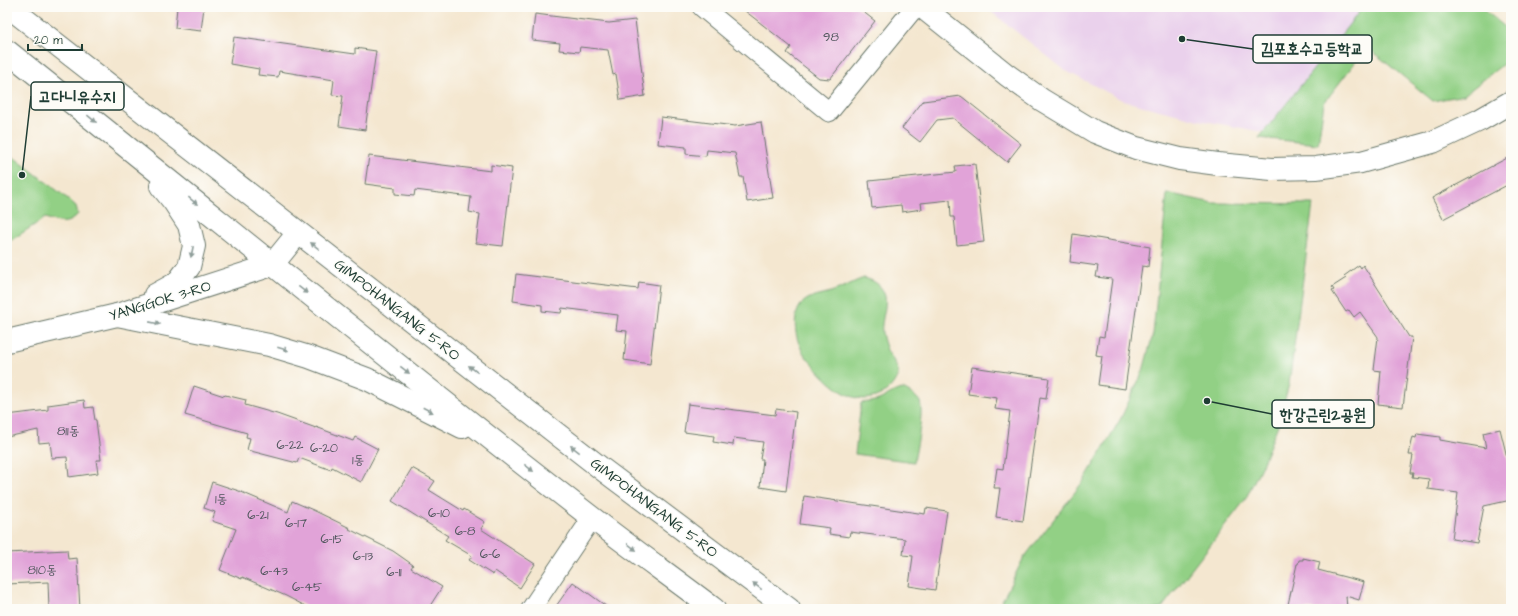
<svg xmlns="http://www.w3.org/2000/svg" width="1518" height="616" viewBox="0 0 1518 616" font-family="'Architects Daughter','Poor Story',sans-serif">
<rect width="100%" height="100%" fill="#fdfcf7"/>
<filter id="ink" filterUnits="userSpaceOnUse"><feTurbulence type="fractalNoise" baseFrequency=".025" numOctaves="2"/><feDisplacementMap in="SourceGraphic" scale="8" xChannelSelector="R" yChannelSelector="G"/><feConvolveMatrix kernelMatrix="1 2 1 2 8 2 1 2 1" color-interpolation-filters="sRGB"/></filter>
<filter id="wash" filterUnits="userSpaceOnUse"><feTurbulence type="fractalNoise" baseFrequency=".012" numOctaves="4" result="noise"/><feDisplacementMap in="SourceGraphic" scale="16" xChannelSelector="R" yChannelSelector="G"/><feGaussianBlur stdDeviation="0.9" result="paint"/><feColorMatrix in="noise" values="0 0 0 0 0 0 0 0 0 0 0 0 0 0 0 0 0 1.4 0 .05"/><feComposite in="paint" operator="in"/></filter>
<g filter="url(#wash)">
<rect width="100%" height="100%" fill="#f4e7d0"/>
<path fill="#ead1ec" d="M 985,7 L 1364,7 L 1263,132 L 1199,120 L 1124,101 L 1066,71 Z"/>
<g fill="#92d085" stroke="#58865c">
<path d="M 1363,7 L 1481,7 L 1511,32 L 1511,58 L 1464,95 L 1433,101 L 1367,47 L 1324,103 L 1318,144 L 1259,138 Z"/>
<path d="M 7,152 L 67,198 L 76,206 L 78,214 C 67,227 58,222 45,218 L 7,243 Z"/>
<path d="M 1167,193 L 1213,203 L 1313,204 L 1289,384 L 1278,425 L 1262,465 L 1245,500 L 1161,609 L 998,609 L 1023,559 L 1085,479 L 1121,418 L 1143,371 L 1153,334 Z"/>
<path d="M 864,278 C 872,280 879,283 883,291 C 890,303 880,319 882,333 C 883,338 885,345 887,350 C 890,357 900,367 898,375 C 895,383 888,391 880,395 C 855,408 832,386 816,368 C 810,361 803,355 800,346 C 793,331 792,305 810,298 C 818,294 828,294 836,290 C 846,287 854,281 864,278 Z"/>
<path d="M 903,389 C 908,392 917,396 920,402 C 924,413 916,450 914,462 L 855,454 L 861,403 C 868,402 875,402 881,399 C 889,395 894,390 903,389 Z"/>
</g>
<g id="blocks">
<g fill="#e1a3d8">
<path d="M 177,7 L 204,7 L 201,31 L 175,28 Z"/>
<path d="M 740,7 L 857,7 L 875,21 L 830,79 L 819,78 L 787,53 L 791,47 Z"/>
<path d="M 535,14 L 609,23 L 635,20 L 645,96 L 620,100 L 616,74 L 613,75 L 608,50 L 580,47 L 579,52 L 559,50 L 560,43 L 532,40 Z"/>
<path d="M 234,37 L 355,54 L 355,48 L 376,51 L 365,130 L 339,126 L 343,96 L 332,95 L 334,80 L 279,71 L 278,77 L 258,75 L 259,69 L 230,64 Z"/>
<path d="M 961,96 L 1021,144 L 1007,162 L 953,118 L 937,120 L 920,142 L 902,128 L 923,101 Z"/>
<path d="M 661,117 L 735,126 L 761,122 L 773,198 L 747,202 L 743,177 L 740,177 L 735,153 L 707,150 L 706,156 L 686,154 L 686,147 L 658,144 Z"/>
<path d="M 369,156 L 491,171 L 491,165 L 512,168 L 503,246 L 476,243 L 480,214 L 469,212 L 471,197 L 415,190 L 414,196 L 395,194 L 395,188 L 365,184 Z"/>
<path d="M 1511,156 L 1511,183 L 1443,219 L 1432,198 Z"/>
<path d="M 975,164 L 984,242 L 957,245 L 954,217 L 951,217 L 950,200 L 921,203 L 922,209 L 902,212 L 901,205 L 872,208 L 869,181 L 956,172 L 955,166 Z"/>
<path d="M 1073,234 L 1150,247 L 1148,267 L 1142,266 L 1125,389 L 1098,385 L 1102,356 L 1096,355 L 1099,336 L 1104,337 L 1112,279 L 1096,277 L 1098,266 L 1070,262 Z"/>
<path d="M 1359,265 L 1361,268 L 1363,265 L 1409,337 L 1412,337 L 1403,407 L 1378,404 L 1381,371 L 1374,370 L 1378,337 L 1360,312 L 1354,317 L 1349,310 L 1346,312 L 1332,291 L 1334,290 L 1332,287 L 1346,278 L 1344,276 Z"/>
<path d="M 516,274 L 638,289 L 639,282 L 659,285 L 650,364 L 624,360 L 627,331 L 616,330 L 618,315 L 562,308 L 561,313 L 542,311 L 542,305 L 513,301 Z"/>
<path d="M 972,367 L 1049,378 L 1046,399 L 1040,398 L 1023,521 L 996,517 L 1000,488 L 994,488 L 997,468 L 1003,469 L 1010,411 L 995,409 L 997,398 L 968,394 Z"/>
<path d="M 194,386 L 224,396 L 225,395 L 246,400 L 245,405 L 277,414 L 316,428 L 316,427 L 353,441 L 355,437 L 378,449 L 361,482 L 332,467 L 331,470 L 299,458 L 297,463 L 247,450 L 250,438 L 246,437 L 247,433 L 185,415 Z"/>
<path d="M 84,400 L 85,408 L 93,407 L 95,420 L 96,420 L 101,460 L 96,460 L 98,473 L 69,477 L 67,457 L 52,458 L 50,442 L 39,443 L 38,430 L 7,437 L 7,415 L 48,410 L 48,405 Z"/>
<path d="M 688,404 L 775,415 L 776,409 L 796,412 L 786,491 L 760,487 L 763,459 L 760,459 L 763,442 L 734,438 L 733,445 L 713,442 L 714,436 L 684,432 Z"/>
<path d="M 1500,429 L 1511,473 L 1511,500 L 1484,506 L 1477,543 L 1452,539 L 1458,493 L 1428,489 L 1429,479 L 1412,477 L 1413,473 L 1410,473 L 1413,455 L 1409,455 L 1413,437 L 1416,438 L 1417,434 L 1440,437 L 1440,440 L 1486,448 L 1483,433 Z"/>
<path d="M 412,468 L 435,481 L 429,490 L 463,511 L 464,509 L 485,522 L 481,529 L 535,564 L 520,588 L 495,571 L 493,575 L 469,560 L 472,556 L 445,540 L 448,536 L 392,501 Z"/>
<path d="M 212,482 L 239,491 L 288,512 L 292,501 L 313,510 L 350,528 L 349,529 L 393,551 L 413,565 L 411,568 L 442,587 L 428,609 L 311,609 L 286,596 L 242,577 L 242,579 L 220,570 L 236,529 L 212,521 L 215,512 L 204,508 Z"/>
<path d="M 804,496 L 925,514 L 926,508 L 947,511 L 935,590 L 909,586 L 913,556 L 903,555 L 905,539 L 850,532 L 849,537 L 829,534 L 830,528 L 800,524 Z"/>
<path d="M 67,550 L 68,559 L 77,558 L 80,609 L 49,609 L 48,582 L 7,584 L 7,553 Z"/>
<path d="M 1303,558 L 1320,562 L 1318,570 L 1364,582 L 1359,600 L 1346,596 L 1347,609 L 1287,609 L 1297,564 L 1298,564 L 1299,560 L 1303,560 Z"/>
<path d="M 573,582 L 610,609 L 554,609 Z"/>
</g>
</g>
</g>
<g filter="url(#ink)">
<use href="#blocks" fill-opacity="0" stroke="#6a786b" stroke-width="1"/>
<g fill="none" stroke-linecap="round" stroke-linejoin="round">
<g stroke="#6a786b" stroke-width="21">
<g id="street">
<path d="M 702,7 L 829,112 L 915,7"/>
<path d="M 531,609 L 592,518"/>
</g>
</g>
<g stroke="#6a786b" stroke-width="24">
<g id="secondary">
<path d="M 9,7 L 602,469 L 789,609"/>
<path d="M 922,7 L 1007,75 L 1042,100 L 1095,132 L 1136,148 L 1180,159 L 1218,164 L 1272,169 L 1316,168 L 1361,162 L 1433,142 L 1480,120 L 1511,102"/>
<path d="M 7,51 C 202,206 394,365 591,517 C 631,548 673,578 714,609"/>
<path d="M 155,295 L 177,283 L 189,267 L 194,246 L 189,225 L 174,202 L 161,186"/>
<path d="M 117,315 L 269,345 L 309,357 L 367,379 L 462,427"/>
<path d="M 7,341 L 117,315 L 272,265 L 298,233"/>
</g>
</g>
<use href="#street" stroke="#fff" stroke-width="19"/>
<use href="#secondary" stroke="#fff" stroke-width="22"/>
</g>
<defs><path id="oneway-solid" d="M-6-.8H1V-3.2L6.5 0L1 3.2V.8H-6Z"/></defs>
<g fill="#8f9e9a">
<use href="#oneway-solid" transform="translate(92 119) rotate(39)"/>
<use href="#oneway-solid" transform="translate(193 201) rotate(39)"/>
<use href="#oneway-solid" transform="translate(315 246) rotate(-142)"/>
<use href="#oneway-solid" transform="translate(192 252) rotate(102)"/>
<use href="#oneway-solid" transform="translate(303 290) rotate(38)"/>
<use href="#oneway-solid" transform="translate(155 323) rotate(11)"/>
<use href="#oneway-solid" transform="translate(283 349) rotate(17)"/>
<use href="#oneway-solid" transform="translate(473 369) rotate(-142)"/>
<use href="#oneway-solid" transform="translate(405 370) rotate(38)"/>
<use href="#oneway-solid" transform="translate(428 410) rotate(27)"/>
<use href="#oneway-solid" transform="translate(575 449) rotate(-142)"/>
<use href="#oneway-solid" transform="translate(529 468) rotate(38)"/>
<use href="#oneway-solid" transform="translate(632 547) rotate(37)"/>
<use href="#oneway-solid" transform="translate(757 586) rotate(-143)"/>
</g>
</g>
<g text-anchor="middle" dominant-baseline="central" stroke-width="3" stroke-linejoin="round" paint-order="stroke">
<g font-size="13" fill="#50565d">
<text x="831" y="37">98</text>
<text x="68" y="431">811동</text>
<text x="290" y="445">6-22</text>
<text x="324" y="448">6-20</text>
<text x="358" y="460">1동</text>
<text x="221" y="499">1동</text>
<text x="439" y="513">6-10</text>
<text x="258" y="515">6-21</text>
<text x="296" y="523">6-17</text>
<text x="465" y="531">6-8</text>
<text x="332" y="539">6-15</text>
<text x="490" y="554">6-6</text>
<text x="363" y="556">6-13</text>
<text x="42" y="570">810동</text>
<text x="274" y="571">6-43</text>
<text x="394" y="572">6-11</text>
<text x="307" y="587">6-45</text>
</g>
<g font-size="15" fill="#1f3d34" stroke="#fdfcf7">
<text transform="translate(160 301) rotate(-17)">YANGGOK 3-RO</text>
<text transform="translate(397 310) rotate(38)">GIMPOHANGANG 5-RO</text>
<text transform="translate(654 508) rotate(37)">GIMPOHANGANG 5-RO</text>
</g>
</g>
<path fill="none" stroke="#1f3d34" stroke-width="1.5" d="M1182 39L1253 49M22 175L31 96M1207 401L1272 414"/>
<g fill="#1f3d34" stroke="#fdfcf7" stroke-width="1.5">
<circle cx="1182" cy="39" r="4"/>
<circle cx="22" cy="175" r="4"/>
<circle cx="1207" cy="401" r="4"/>
</g>
<g fill="#fdfcf7" stroke="#1f3d34" stroke-width="1.5">
<rect x="1253" y="35" width="119" height="28" rx="4"/>
<rect x="31" y="82" width="93" height="28" rx="4"/>
<rect x="1272" y="400" width="102" height="28" rx="4"/>
</g>
<g font-size="16" text-anchor="middle" font-weight="bold" fill="#1f3d34">
<text x="1312" y="54">김포호수고등학교</text>
<text x="77" y="102">고다니유수지</text>
<text x="1323" y="420">한강근린2공원</text>
</g>
<rect width="1518" height="616" fill="none" stroke="#fdfcf7" stroke-width="24"/>
<path d="M28 44v6h54v-6" fill="none" stroke="#1f3d34" stroke-width="2"/>
<text x="34" y="44" font-size="12" fill="#1f3d34" stroke="#fdfcf7" stroke-width="3" paint-order="stroke">20 m</text>
</svg>
